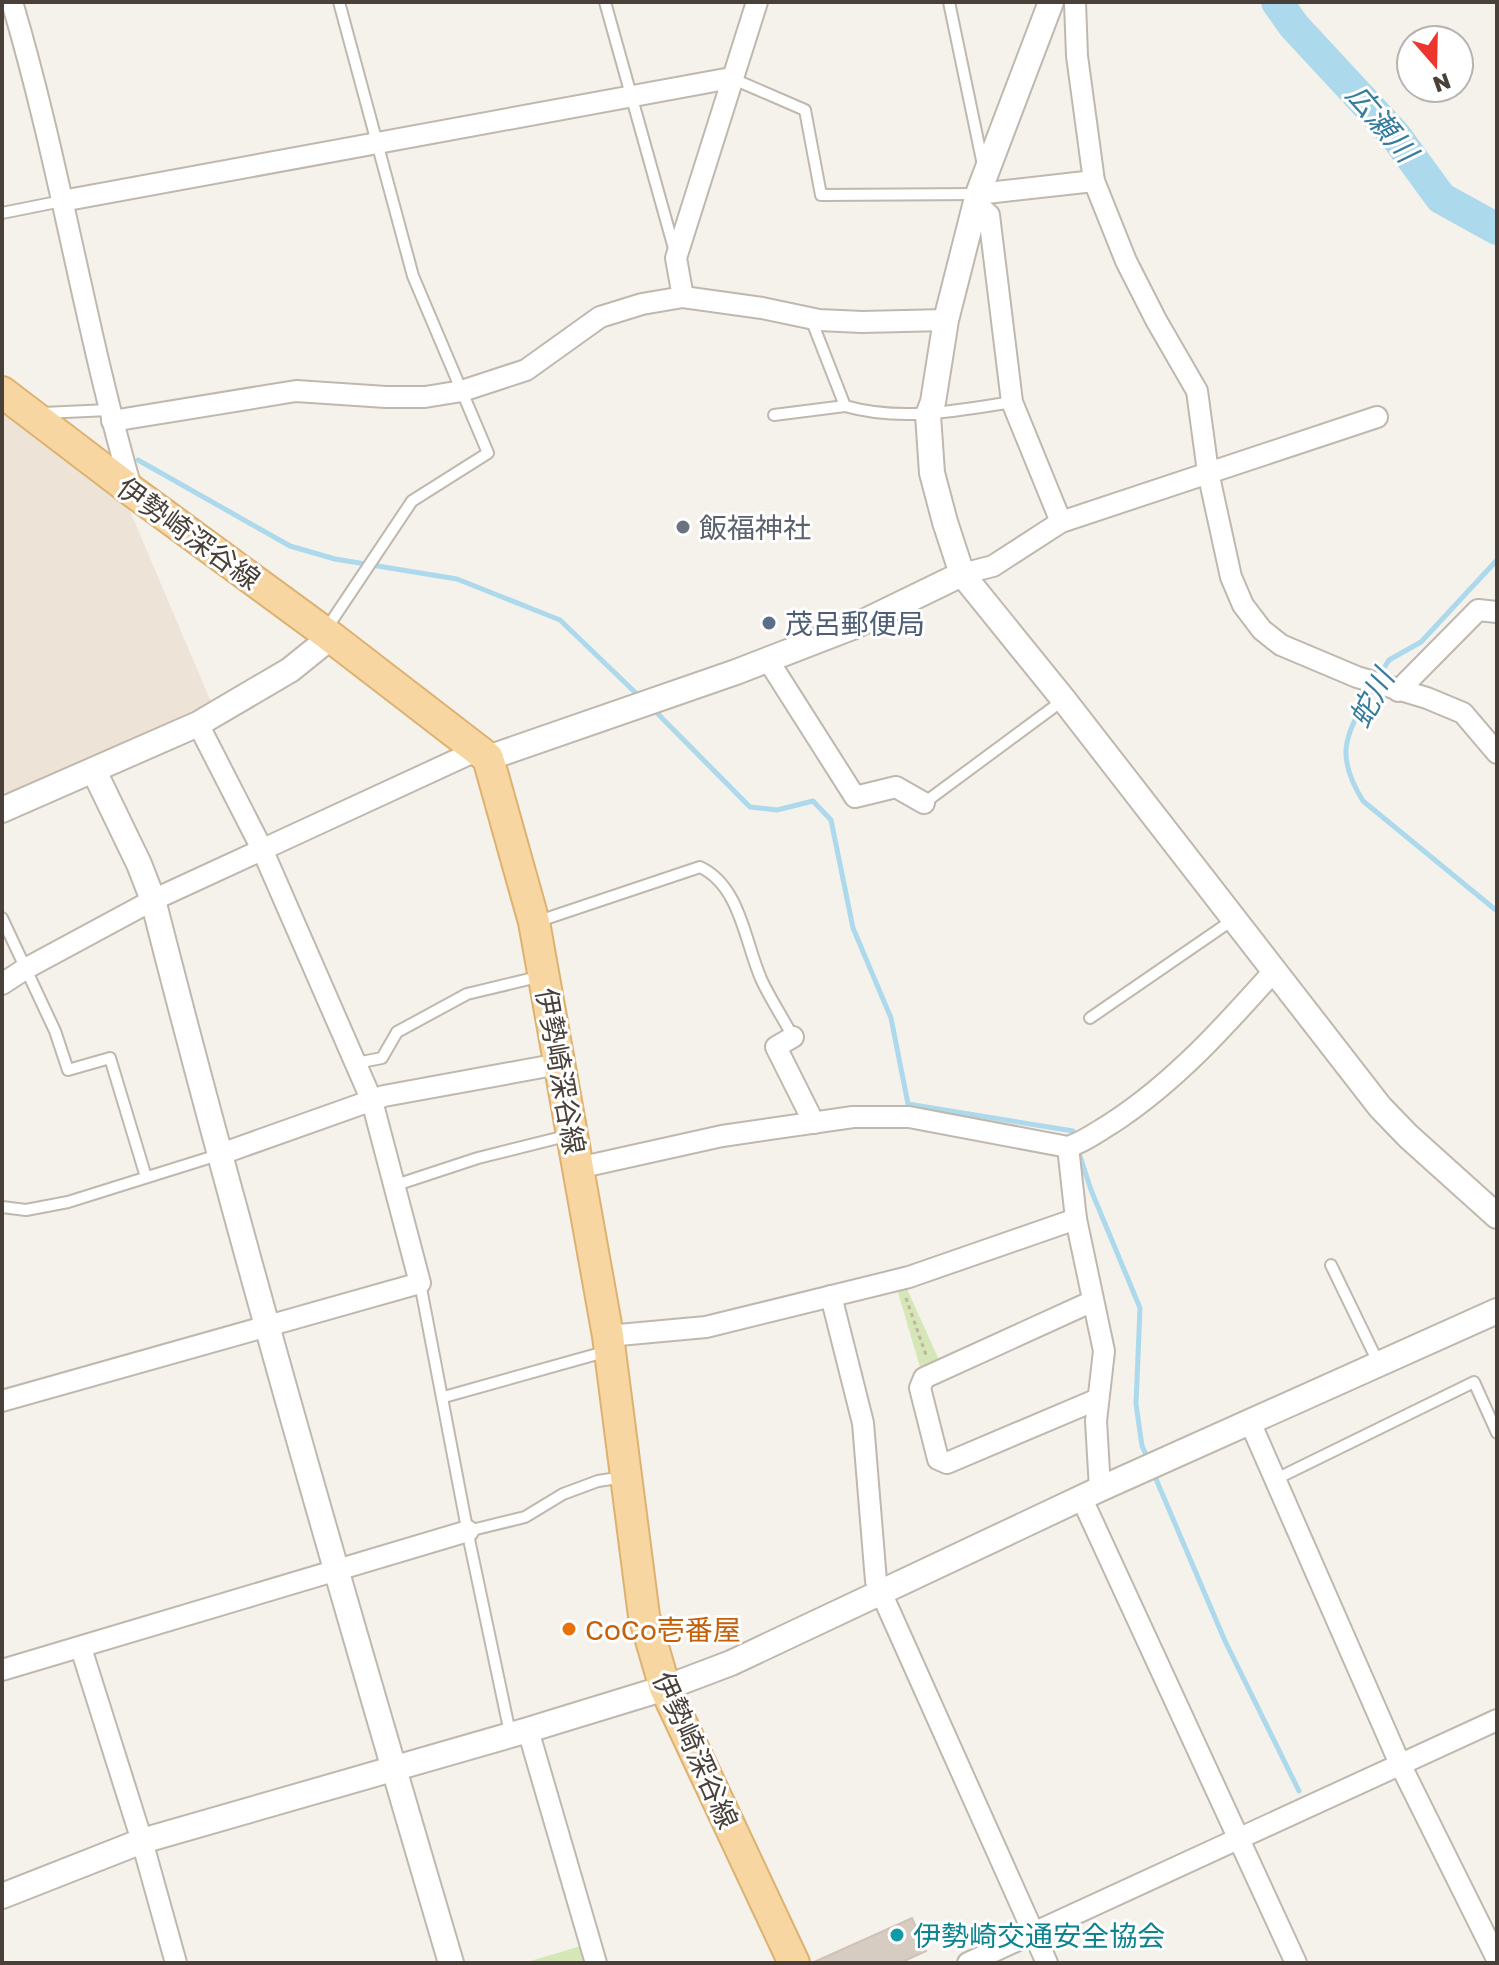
<svg xmlns="http://www.w3.org/2000/svg" width="1499" height="1965" viewBox="0 0 1499 1965" font-family="'Golos Text','Noto Sans JP',sans-serif">
<rect width="100%" height="100%" fill="#f5f1eb"/>
<path fill="#ede4d7" d="M 2,411 L 127,504 L 211,702 L 7,797 L 2,786 Z"/>
<g fill="#d5e6b7">
<path d="M 897,1289 L 907,1289 L 939,1360 L 920,1367 Z"/>
<path d="M 584,1945 L 589,1963 L 524,1963 Z"/>
</g>
<g fill="none" stroke-linecap="round" stroke-linejoin="round">
<g stroke="#add9ec" stroke-width="5">
<path d="M 138,460 L 290,546 L 335,559 L 457,579 L 560,620 L 640,697"/>
<path d="M 1378,678 L 1389,660 L 1421,642 L 1497,560"/>
<path d="M 1373,686 C 1348,733 1332,751 1363,801 L 1497,911"/>
<path d="M 653,709 L 750,807 L 777,810 L 813,801 L 831,820 L 853,928 L 891,1018 L 908,1104 L 1073,1131 L 1074,1137"/>
<path d="M 1077,1147 L 1091,1190 L 1140,1308 L 1136,1404 L 1142,1446 L 1148,1459"/>
<path d="M 1153,1472 L 1225,1641 L 1299,1791"/>
</g>
<path stroke="#add9ec" stroke-width="32" d="M 1277,2 L 1294,26 L 1395,135 L 1441,198 L 1497,229"/>
</g>
<path fill="#d6ccc1" stroke="#d0c3b5" stroke-width="2" d="M 912,1918 L 926,1951 L 900,1963 L 812,1963 Z"/>
<g fill="none" stroke-linecap="round" stroke-linejoin="round">
<g stroke="#c0b8ae" stroke-width="14">
<g id="service">
<path d="M 605,2 L 675,252"/>
<path d="M 949,2 L 983,165"/>
<path d="M 731,78 L 805,110 L 821,195 L 976,194"/>
<path d="M 2,213 L 62,201"/>
<path d="M 811,319 L 845,406 C 901,422 956,411 1012,402"/>
<path d="M 43,413 L 109,410"/>
<path d="M 774,415 L 845,406"/>
<path d="M 325,631 L 412,501 L 488,453 L 413,276 L 339,2"/>
<path d="M 924,803 L 1062,701"/>
<path d="M 2,918 L 55,1031 L 68,1070 L 110,1058 L 146,1177"/>
<path d="M 536,922 L 700,867 C 741,886 745,944 762,981 C 771,1000 783,1018 793,1037"/>
<path d="M 1090,1018 L 1234,919"/>
<path d="M 356,1063 L 382,1058 L 397,1032 L 467,994 L 542,976"/>
<path d="M 396,1185 L 478,1158 L 570,1135"/>
<path d="M 2,1207 L 26,1210 L 68,1202 L 218,1155"/>
<path d="M 1331,1265 L 1378,1362"/>
<path d="M 420,1283 L 470,1544 L 510,1733"/>
<path d="M 444,1397 L 608,1351"/>
<path d="M 1276,1479 L 1474,1382 L 1497,1433"/>
<path d="M 468,1531 L 525,1517 L 563,1494 L 598,1481 L 624,1477"/>
</g>
</g>
<g stroke="#c0b8ae" stroke-width="24">
<g id="minor">
<path d="M 12,2 C 60,163 85,330 132,491"/>
<path d="M 1075,2 L 1077,56 L 1094,181 L 1126,261 L 1156,320 L 1197,391 L 1208,472 L 1231,577 L 1243,605 L 1262,630 L 1281,645 L 1357,677 L 1427,698 L 1463,713 L 1497,753"/>
<path d="M 978,194 L 1094,181"/>
<path d="M 62,201 L 731,78"/>
<path d="M 976,204 L 989,215 L 1012,402 L 1061,522"/>
<path d="M 683,297 L 676,258 L 757,2"/>
<path d="M 112,421 L 296,391 L 386,397 L 425,397 L 462,391 L 526,370 L 600,317 L 642,304 L 683,297 L 762,308 L 819,320 L 862,322 L 946,320"/>
<path d="M 962,574 L 993,566 L 1061,522 L 1377,417"/>
<path d="M 768,660 L 855,797 L 896,787 L 924,803"/>
<path d="M 1398,691 L 1478,610 L 1497,612"/>
<path d="M 2,984 L 25,969 L 153,900 L 478,750"/>
<path d="M 793,1037 L 776,1047 L 814,1123"/>
<path d="M 1068,1147 L 1076,1219 L 1104,1351 L 1096,1421 L 1100,1489"/>
<path d="M 218,1155 L 384,1096 L 559,1064"/>
<path d="M 578,1168 L 722,1136 L 853,1117 L 909,1117 L 1068,1147 C 1084,1142 1097,1132 1112,1123 C 1175,1082 1225,1026 1275,970"/>
<path d="M 831,1296 L 863,1423 L 876,1581 L 1047,1963"/>
<path d="M 1093,1301 L 924,1378 L 920,1388 L 938,1459 L 947,1463 L 1098,1399"/>
<path d="M 608,1336 L 706,1327 L 909,1277 L 1076,1219"/>
<path d="M 2,1401 L 420,1283 L 372,1101 L 262,849 L 198,724"/>
<path d="M 1250,1422 L 1400,1764 L 1497,1959"/>
<path d="M 1082,1499 L 1296,1963"/>
<path d="M 81,1648 L 142,1841 L 176,1963"/>
<path d="M 2,1670 L 468,1531"/>
<path d="M 528,1730 L 596,1963"/>
<path d="M 968,1963 L 1497,1720"/>
</g>
</g>
<g stroke="#c0b8ae" stroke-width="28">
<g id="tertiary">
<path d="M 1051,2 L 978,194 L 946,320 L 933,402 L 928,415 L 932,473 L 945,522 L 962,574 L 1064,700 L 1380,1107 L 1408,1136 L 1497,1216"/>
<path d="M 488,758 L 736,672 L 855,626 L 962,574"/>
<path d="M 94,771 L 139,864 L 153,900 C 244,1257 347,1610 451,1963"/>
<path d="M 2,810 L 198,724 L 290,670 L 331,637"/>
<path d="M 2,1896 L 142,1841 L 528,1730 L 665,1688 L 731,1663 L 1100,1489 L 1497,1311"/>
</g>
</g>
<g stroke="#ddb271" stroke-width="34">
<path id="primary" d="M 2,392 L 132,491 L 331,637 L 488,758 L 534,922 L 608,1336 L 644,1616 L 665,1688 L 794,1963"/>
</g>
<path stroke="#c1b2a1" stroke-width="3" stroke-dasharray="4 4" stroke-linecap="butt" d="M 906,1298 L 926,1355"/>
<use href="#service" stroke="#fff" stroke-width="10"/>
<use href="#minor" stroke="#fff" stroke-width="20"/>
<use href="#tertiary" stroke="#fff" stroke-width="24"/>
<use href="#primary" stroke="#f8d6a1" stroke-width="30"/>
</g>
<circle fill="#6b7280" stroke="#fff" stroke-width="3" cx="683" cy="527" r="8"/>
<circle fill="#5c6f8a" stroke="#fff" stroke-width="3" cx="769" cy="623" r="8"/>
<circle fill="#e8710a" stroke="#fff" stroke-width="3" cx="569" cy="1629" r="8"/>
<circle fill="#0f9aa8" stroke="#fff" stroke-width="3" cx="897" cy="1935" r="8"/>
<g text-anchor="middle" dominant-baseline="central" stroke-width="6" stroke-linejoin="round" paint-order="stroke">
<g font-size="28" fill="#5b616d" stroke="#fff" text-anchor="start">
<text x="699" y="527">飯福神社</text>
</g>
<g font-size="28" fill="#494139" stroke="#fff">
<text transform="translate(189 533) rotate(36)">伊勢崎深谷線</text>
<text transform="translate(561 1071) rotate(80)">伊勢崎深谷線</text>
<text transform="translate(696 1750) rotate(66)">伊勢崎深谷線</text>
</g>
<g font-size="28" fill="#4e5e75" stroke="#fff" text-anchor="start">
<text x="785" y="623">茂呂郵便局</text>
</g>
<g font-size="28" fill="#c56008" stroke="#fff" text-anchor="start">
<text x="585" y="1629">CoCo壱番屋</text>
</g>
<g font-size="28" fill="#0d838f" stroke="#fff" text-anchor="start">
<text x="913" y="1935">伊勢崎交通安全協会</text>
</g>
<g font-size="30" font-style="italic" fill="#357c9e" stroke="#fff">
<text transform="translate(1382 123) rotate(50)">広瀬川</text>
<text transform="translate(1371 698) rotate(-62)">蛇川</text>
</g>
</g>
<rect width="1499" height="1965" fill="none" stroke="#494139" stroke-width="8"/>
<g transform="translate(1435 64) rotate(160)"><circle r="38" fill="#ffffff" stroke="#b6b3b0" stroke-width="2"/>
<path d="M0-6L14 30L0 20L-14 30Z" fill="#ec352c"/>
<text y="-12" font-size="22" font-weight="bold" text-anchor="middle" fill="#494139">N</text>
</g>
</svg>
